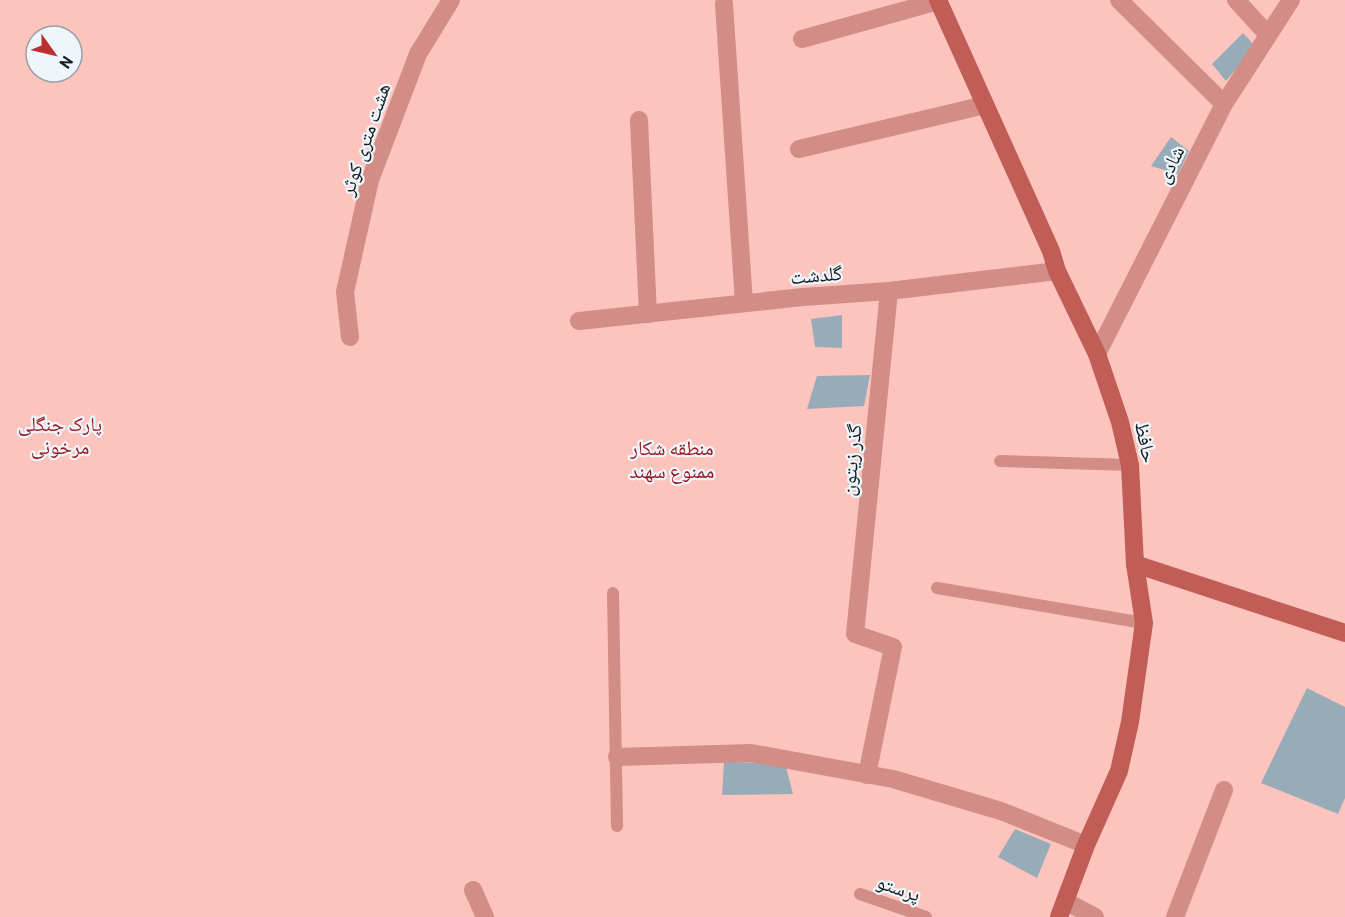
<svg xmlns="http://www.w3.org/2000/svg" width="1345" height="917" viewBox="0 0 1345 917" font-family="Barlow,'Noto Naskh Arabic',sans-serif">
<rect width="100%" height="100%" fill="#d7eaf9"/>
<path fill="#fdc3bd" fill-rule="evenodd" d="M 0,0 L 1345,0 L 1345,917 L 0,917 ZM 36,36 L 72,36 L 72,72 L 36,72 Z"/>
<g fill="#98abb9">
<path d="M 1243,33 L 1255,46 L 1226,81 L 1212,64 Z"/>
<path d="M 1171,137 L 1189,151 L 1178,174 L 1151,166 Z"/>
<path d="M 842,315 L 842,348 L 815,347 L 811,319 Z"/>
<path d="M 870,375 L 864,406 L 807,409 L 817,376 Z"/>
<path d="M 1307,688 L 1345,707 L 1345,798 L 1338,814 L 1261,783 Z"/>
<path d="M 724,762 L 785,763 L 793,794 L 722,795 Z"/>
<path d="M 1015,829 L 1051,844 L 1037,878 L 998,857 Z"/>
</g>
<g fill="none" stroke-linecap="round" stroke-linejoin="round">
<g stroke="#d18d86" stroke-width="12">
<path d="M 1000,461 L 1130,465"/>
<path d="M 937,588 L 1144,623"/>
<path d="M 613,593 L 617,826"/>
<path d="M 860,894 L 926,917"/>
</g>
<g stroke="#d18d86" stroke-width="18">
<path d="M 1119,0 L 1224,104"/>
<path d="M 1236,0 L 1268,35"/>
<path d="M 724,4 L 744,303"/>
<path d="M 802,39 L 938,1"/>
<path d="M 639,120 L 648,314"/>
<path d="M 799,149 L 985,105"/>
<path d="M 579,321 L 803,297 L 889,291 L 1057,271"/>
<path d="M 350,337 L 345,292 L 370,180 L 418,54 L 451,0"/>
<path d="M 1097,354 L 1224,104 L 1291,0"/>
<path d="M 617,757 L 751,753 L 893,779 L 1001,811 L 1086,845"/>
<path d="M 867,775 L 893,647 L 855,634 L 889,291"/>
<path d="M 473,890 L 485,917"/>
<path d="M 1065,901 L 1095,917"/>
<path d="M 1175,917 L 1224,790"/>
</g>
<g stroke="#c05d57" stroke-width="18">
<path d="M 938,0 L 1051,251 L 1057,271 L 1097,354 L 1120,422 L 1130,465 L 1135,564 L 1144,623 L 1130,722 L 1119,771 L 1086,845 L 1059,917"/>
<path d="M 1135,564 L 1345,633"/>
</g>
</g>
<g text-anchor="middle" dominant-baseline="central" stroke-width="4.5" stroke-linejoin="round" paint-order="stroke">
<g font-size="20" fill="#161d22" stroke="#eef6fc">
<text transform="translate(364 139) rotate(-71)">هشت متری کوثر</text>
<text transform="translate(1169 164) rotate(-63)">شادی</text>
<text transform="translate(816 274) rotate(-5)">گلدشت</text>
<text transform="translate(1147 442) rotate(78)">حافظ</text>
<text transform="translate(850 460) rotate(-84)">گذر زیتون</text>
<text transform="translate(899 887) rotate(19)">پرستو</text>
</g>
<g font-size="20" fill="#94171d" stroke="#eef6fc">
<text x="60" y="423">پارک جنگلی<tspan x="60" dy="23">مرخونی</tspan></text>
<text x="672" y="447">منطقه شکار<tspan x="672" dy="23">ممنوع سهند</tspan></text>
</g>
</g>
<g transform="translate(54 54) rotate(124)"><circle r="28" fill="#eef6fc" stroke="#989fa5" stroke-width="1.5"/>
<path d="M0-4.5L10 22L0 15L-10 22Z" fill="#bd2e30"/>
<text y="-9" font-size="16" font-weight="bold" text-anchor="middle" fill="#161d22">N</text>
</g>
</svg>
